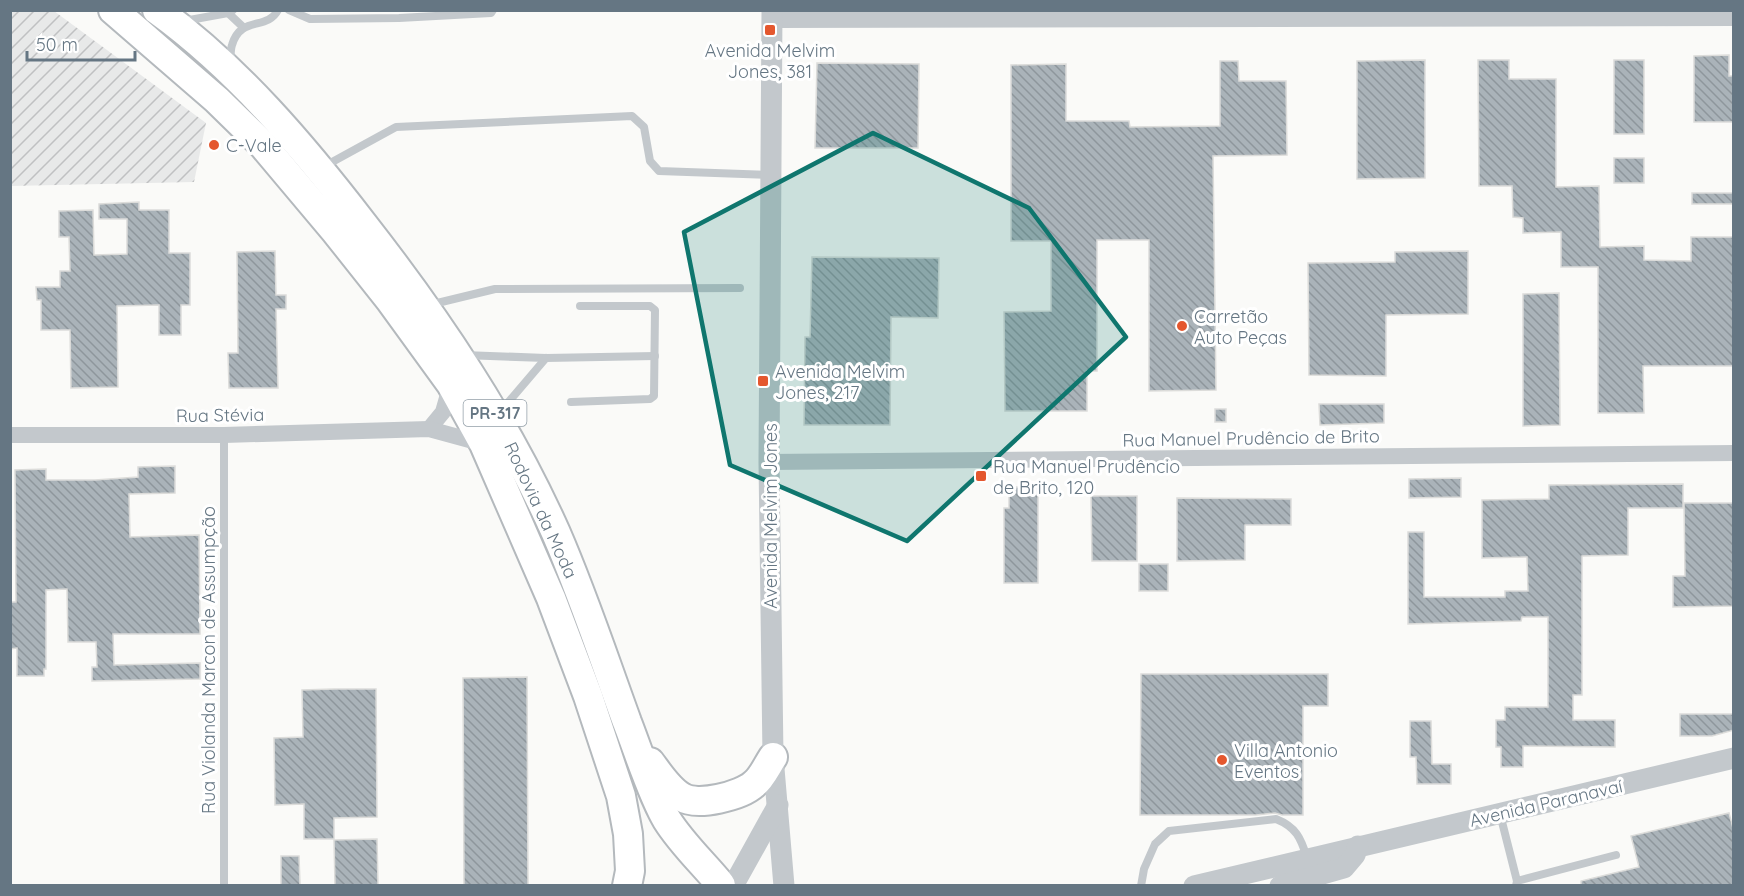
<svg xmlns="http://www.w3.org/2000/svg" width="1744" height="896" viewBox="0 0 1744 896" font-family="Quicksand,sans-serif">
<defs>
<pattern id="industrial-furrows" width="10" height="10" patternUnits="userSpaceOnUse" patternTransform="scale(1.5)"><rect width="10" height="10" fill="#e8e9e9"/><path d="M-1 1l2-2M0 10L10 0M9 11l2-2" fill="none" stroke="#c0c1c2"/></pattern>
<pattern id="building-back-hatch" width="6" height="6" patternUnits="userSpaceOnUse" patternTransform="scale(1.5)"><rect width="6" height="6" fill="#aab3b9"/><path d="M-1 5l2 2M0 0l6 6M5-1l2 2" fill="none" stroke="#8e969c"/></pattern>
</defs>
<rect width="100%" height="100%" fill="#fafaf8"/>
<path fill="url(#industrial-furrows)" d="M 10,11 L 54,11 L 206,123 L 194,182 L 11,186 Z"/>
<g fill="url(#building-back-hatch)" stroke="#dcdcda" stroke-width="1.5">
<path d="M 1729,55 L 1729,76 L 1734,76 L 1734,122 L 1694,122 L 1694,56 Z"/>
<path d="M 1425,60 L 1425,178 L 1357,179 L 1357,61 Z"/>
<path d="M 1478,60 L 1509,60 L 1509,79 L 1556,79 L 1556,187 L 1599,186 L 1600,247 L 1644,246 L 1644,260 L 1691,261 L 1691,237 L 1734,237 L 1734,366 L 1643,366 L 1644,413 L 1598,413 L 1598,267 L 1561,267 L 1561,232 L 1523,233 L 1523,218 L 1513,217 L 1512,186 L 1479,186 Z"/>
<rect x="1614" y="60" width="30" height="74"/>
<path d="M 1220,61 L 1238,61 L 1239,81 L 1286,81 L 1287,155 L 1213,156 L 1216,390 L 1149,391 L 1149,240 L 1097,240 L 1097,371 L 1087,371 L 1087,411 L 1005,411 L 1004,312 L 1051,311 L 1051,241 L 1011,241 L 1011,65 L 1066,64 L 1066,121 L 1129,121 L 1130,127 L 1220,126 Z"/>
<path d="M 817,63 L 919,64 L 918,148 L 815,148 Z"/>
<rect x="1614" y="158" width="30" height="25"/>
<rect x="1692" y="193" width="42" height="11"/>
<path d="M 139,202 L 139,210 L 169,210 L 169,253 L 190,253 L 190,305 L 181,305 L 181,335 L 159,335 L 159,305 L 117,306 L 118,387 L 71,388 L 70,330 L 41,330 L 41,300 L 37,300 L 36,287 L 60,287 L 60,271 L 70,271 L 69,237 L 59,237 L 59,211 L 93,210 L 94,255 L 127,254 L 127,219 L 99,219 L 99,204 Z"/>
<path d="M 275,251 L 276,295 L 286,295 L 286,309 L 276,309 L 278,388 L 229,388 L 228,353 L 238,353 L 237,252 Z"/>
<path d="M 1468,251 L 1468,314 L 1386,315 L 1386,376 L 1309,375 L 1308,263 L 1395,262 L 1395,252 Z"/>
<path d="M 812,257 L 939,258 L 938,318 L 891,317 L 890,425 L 804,425 L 805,337 L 810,337 Z"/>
<path d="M 1559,293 L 1560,425 L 1523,426 L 1523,294 Z"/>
<path d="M 1319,404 L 1384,404 L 1384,423 L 1320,425 Z"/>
<rect x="1215" y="409" width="11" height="13"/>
<path d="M 175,466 L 175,493 L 129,494 L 130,537 L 199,535 L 200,634 L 113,634 L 114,665 L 200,663 L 200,679 L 92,681 L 92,667 L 97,667 L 96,642 L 68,642 L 67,589 L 46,590 L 46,669 L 44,669 L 44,676 L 17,676 L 17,648 L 10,649 L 10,602 L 16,602 L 15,470 L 46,469 L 46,480 L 95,480 L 138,477 L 138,467 Z"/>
<path d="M 1461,478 L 1461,497 L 1409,498 L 1409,479 Z"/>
<path d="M 1683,484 L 1683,508 L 1628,508 L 1628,555 L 1582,556 L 1582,695 L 1573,695 L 1573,720 L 1615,720 L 1615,747 L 1523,746 L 1523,767 L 1501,767 L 1501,747 L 1496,747 L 1496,720 L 1505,720 L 1505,707 L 1548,707 L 1548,617 L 1522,617 L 1521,621 L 1408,624 L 1408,532 L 1424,532 L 1424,597 L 1505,597 L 1505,591 L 1528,591 L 1527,557 L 1482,558 L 1482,500 L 1549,499 L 1549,485 Z"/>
<path d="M 1009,487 L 1038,487 L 1038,583 L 1004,583 L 1004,508 L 1009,508 Z"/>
<path d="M 1091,496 L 1137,496 L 1137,561 L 1092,561 Z"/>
<path d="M 1177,498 L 1291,499 L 1291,525 L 1245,525 L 1245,560 L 1177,561 Z"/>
<path d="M 1684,503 L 1734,503 L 1734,606 L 1673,607 L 1673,576 L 1685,576 Z"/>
<rect x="1139" y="564" width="29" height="27"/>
<path d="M 1141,674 L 1328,674 L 1328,706 L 1303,706 L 1303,815 L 1282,815 L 1275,813 L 1256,815 L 1140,815 Z"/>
<path d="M 527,677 L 528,885 L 464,885 L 463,678 Z"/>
<path d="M 334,689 L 376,689 L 377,817 L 334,818 L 334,839 L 304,839 L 304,804 L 275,805 L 274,738 L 303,737 L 302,690 Z"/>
<path d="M 1680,714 L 1734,714 L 1734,730 L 1712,736 L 1680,736 Z"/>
<path d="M 1410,721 L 1431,721 L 1432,764 L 1451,764 L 1451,784 L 1417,784 L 1416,757 L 1410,757 Z"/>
<path d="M 1729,813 L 1734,832 L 1734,885 L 1581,885 L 1581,881 L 1639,867 L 1631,836 Z"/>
<path d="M 377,839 L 378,885 L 335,885 L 334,840 Z"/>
<path d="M 281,856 L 299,856 L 300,885 L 281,885 Z"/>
</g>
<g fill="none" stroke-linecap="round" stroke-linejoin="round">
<g stroke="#b4b9bd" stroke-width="32">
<g id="trunk">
<path d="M 113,10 L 217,100 L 262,144 L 336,232 L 390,300 L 451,384 L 484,444 L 551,598 L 588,696 L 621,796 L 628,834 L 630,871 L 627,886"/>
<path d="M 157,10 C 237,68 303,146 363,224 C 438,320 506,421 556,533 C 583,595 604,659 627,722 C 638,750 652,795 667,820 C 682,844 703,863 721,885"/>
<path d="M 650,762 C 659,774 669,790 682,797 C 697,807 741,796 754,784 C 762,778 767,766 773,757"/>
</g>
</g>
<g stroke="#c3c8cc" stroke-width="8">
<path d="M 289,10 L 310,19 L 399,18 L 491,13 L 493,10"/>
<path d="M 226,11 L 243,27"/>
<path d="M 184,21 L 228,13 L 233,10"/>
<path d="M 230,64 C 231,58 230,51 232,45 C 241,15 267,31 278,10"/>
<path d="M 323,167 L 396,127 L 632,116 L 644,127 L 650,161 L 659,171 L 770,175"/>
<path d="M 429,305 L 495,289 L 740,288"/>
<path d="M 463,355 L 546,358 L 655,356"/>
<path d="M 571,402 L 650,399 L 654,396 L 655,310 L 650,306 L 580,306"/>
<path d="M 500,412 L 546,358"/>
<path d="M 1500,814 L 1517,881 L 1516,886"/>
<path d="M 1517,881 L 1616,855"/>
<path d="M 224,886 L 224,435"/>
<path d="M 1141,886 L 1144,869 L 1155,844 L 1169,831 L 1276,819 C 1296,827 1301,838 1307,858"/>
</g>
<g stroke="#c3c8cc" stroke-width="16">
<path d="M 772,20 L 1734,18"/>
<path d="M 429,429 L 443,412 L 451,384"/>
<path d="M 10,435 L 224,435 L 429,429 L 484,444"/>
<path d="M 769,462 L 1734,453"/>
</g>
<g stroke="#c3c8cc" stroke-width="21">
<path d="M 772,10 L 769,462 L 773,757 L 784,886"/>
<path d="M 733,886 L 778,805"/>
<path d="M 1194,886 L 1734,758"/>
<path d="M 1280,886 L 1344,868 L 1355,855 L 1358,846"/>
</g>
<use href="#trunk" stroke="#fff" stroke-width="28"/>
</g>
<path fill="#0f766e" fill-opacity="0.2" stroke="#0f766e" stroke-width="4.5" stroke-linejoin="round" d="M 873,133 L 1029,208 L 1126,337 L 907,541 L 730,465 L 684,232 Z"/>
<g fill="#e4572e" stroke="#fff" stroke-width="2">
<rect x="764" y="24" width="12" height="12" rx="3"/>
<circle cx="214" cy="145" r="6"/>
<circle cx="1182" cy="326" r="6"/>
<rect x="757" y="375" width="12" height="12" rx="3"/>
<rect x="975" y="470" width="12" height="12" rx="3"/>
<circle cx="1222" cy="760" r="6"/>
</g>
<g text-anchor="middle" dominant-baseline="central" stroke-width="6" stroke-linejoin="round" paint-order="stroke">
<rect fill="#fff" stroke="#939fa8" stroke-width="1.5" x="463.5" y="400" width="63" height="26" rx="4.5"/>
<g font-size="16" font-weight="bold" fill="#657683">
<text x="495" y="413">PR-317</text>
</g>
<g font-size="18" fill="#657683" stroke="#fff" text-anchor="start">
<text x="770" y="50" text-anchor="middle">Avenida Melvim<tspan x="770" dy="21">Jones, 381</tspan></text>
<text x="226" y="145">C-Vale</text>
<text x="1194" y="316">Carretão<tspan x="1194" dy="21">Auto Peças</tspan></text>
<text x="775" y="371">Avenida Melvim<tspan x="775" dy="21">Jones, 217</tspan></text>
<text x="993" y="466">Rua Manuel Prudêncio<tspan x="993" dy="21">de Brito, 120</tspan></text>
<text x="1234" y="750">Villa Antonio<tspan x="1234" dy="21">Eventos</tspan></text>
</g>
<g font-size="18" fill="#657683" stroke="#fff">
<text transform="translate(220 415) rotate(-1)">Rua Stévia</text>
<text transform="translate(1251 438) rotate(-1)">Rua Manuel Prudêncio de Brito</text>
<text transform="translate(541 510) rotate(65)">Rodovia da Moda</text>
<text transform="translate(770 516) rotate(-90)">Avenida Melvim Jones</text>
<text transform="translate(208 660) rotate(-90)">Rua Violanda Marcon de Assumpção</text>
<text transform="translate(1546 803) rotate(-13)">Avenida Paranavaí</text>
</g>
</g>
<rect width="1744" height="896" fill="none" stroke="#657683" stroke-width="24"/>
<path d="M27 51v9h108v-9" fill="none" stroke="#657683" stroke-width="3"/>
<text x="36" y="51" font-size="18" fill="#657683" stroke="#ffffff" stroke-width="4.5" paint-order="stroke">50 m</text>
</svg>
